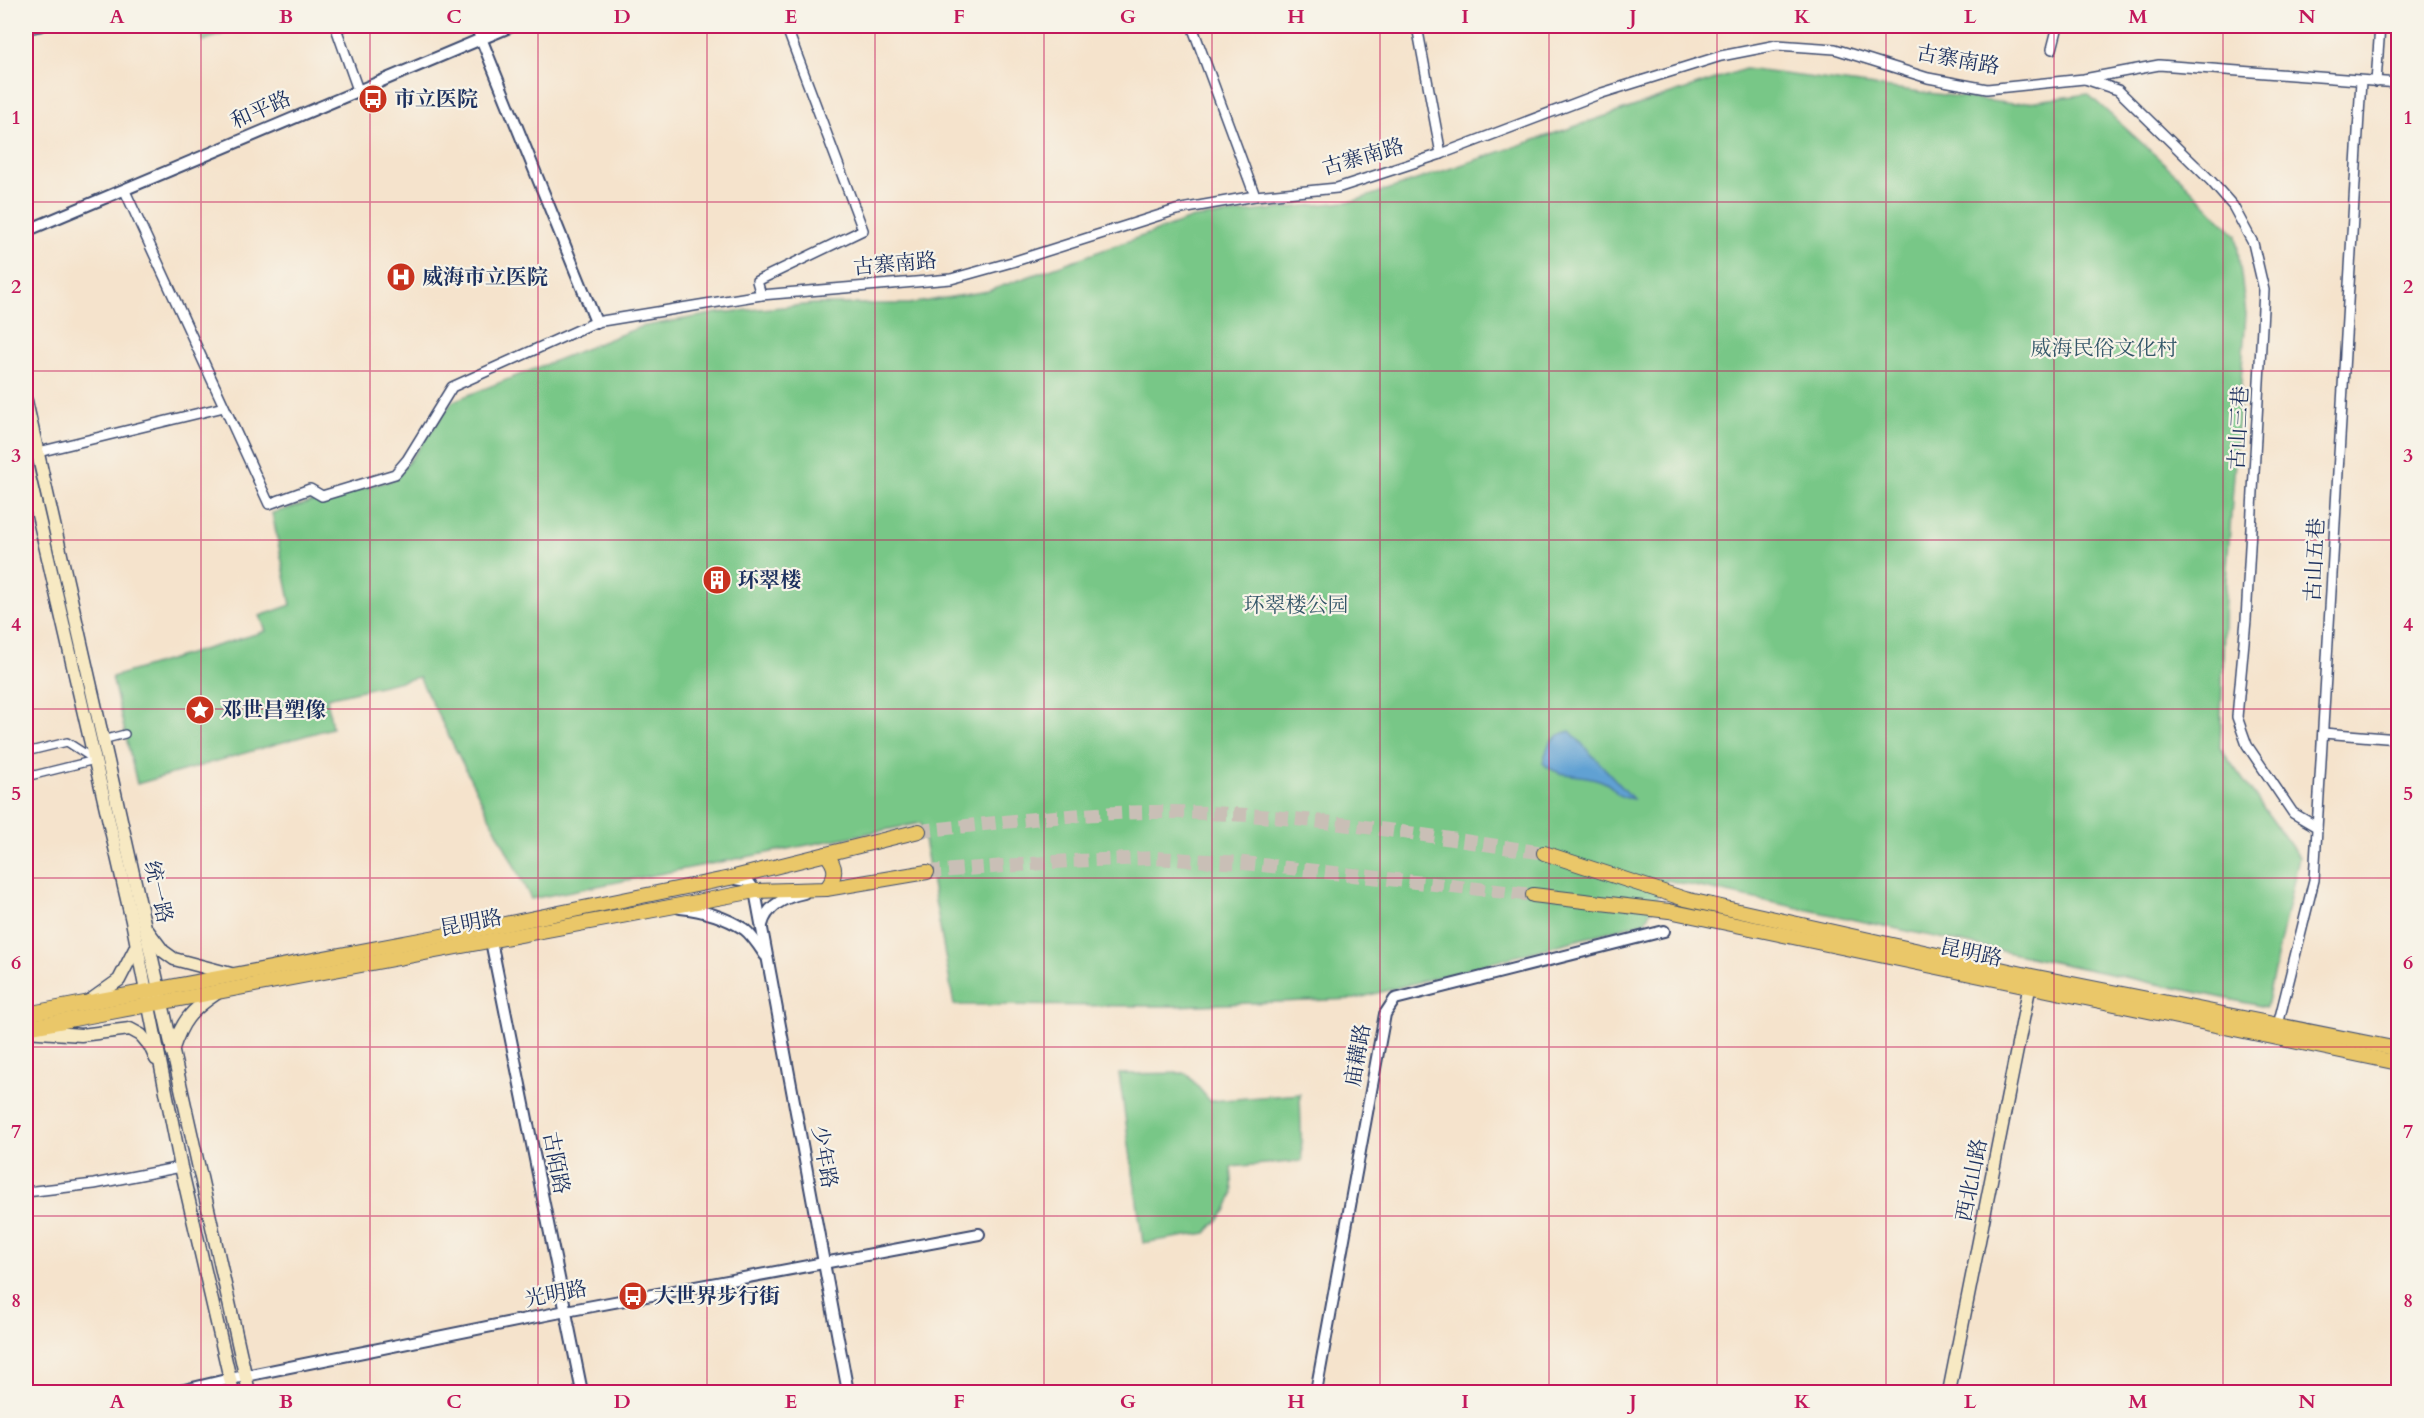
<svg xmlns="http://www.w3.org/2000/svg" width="2424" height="1418" viewBox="0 0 2424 1418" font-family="Cardo,'Noto Serif SC',serif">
<rect width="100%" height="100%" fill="#f7f3e8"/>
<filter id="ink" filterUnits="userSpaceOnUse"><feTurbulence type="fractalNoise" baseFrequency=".0167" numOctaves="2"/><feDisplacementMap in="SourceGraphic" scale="12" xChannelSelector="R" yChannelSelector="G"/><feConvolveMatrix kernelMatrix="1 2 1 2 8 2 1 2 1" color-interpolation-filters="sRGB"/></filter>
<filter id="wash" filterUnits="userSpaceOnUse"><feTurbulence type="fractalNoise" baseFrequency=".008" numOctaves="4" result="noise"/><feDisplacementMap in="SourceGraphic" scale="24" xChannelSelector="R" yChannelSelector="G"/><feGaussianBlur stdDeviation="1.35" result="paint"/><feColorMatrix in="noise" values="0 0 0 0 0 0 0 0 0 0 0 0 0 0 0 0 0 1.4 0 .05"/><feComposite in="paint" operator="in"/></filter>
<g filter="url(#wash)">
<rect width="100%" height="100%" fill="#f5e3cc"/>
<g fill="#78c787" stroke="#4a7b72" stroke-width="1.5">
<path d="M 197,26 L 245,26 L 203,41 Z"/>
<path d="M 1745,69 L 2013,104 L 2088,94 L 2178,176 L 2236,235 L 2246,314 L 2225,595 L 2220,748 L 2299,857 L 2266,1007 L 1666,880 L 1645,922 L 1355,999 L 1174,1006 L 954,1005 L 921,823 L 531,899 L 419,677 L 327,698 L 332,728 L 137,784 L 112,677 L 266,631 L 260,616 L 291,605 L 272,513 L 396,479 L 453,401 L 640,327 L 718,313 L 814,304 L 909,304 L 988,291 L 1193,218 L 1354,201 Z"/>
<path d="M 1186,1073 L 1210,1101 L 1300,1094 L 1302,1161 L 1231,1167 L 1233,1194 L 1226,1211 L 1206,1233 L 1143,1243 L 1119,1074 Z"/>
</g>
<path fill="#60a1d3" stroke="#3e6898" stroke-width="1.5" d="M 1570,731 L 1633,799 C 1611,796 1620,791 1606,783 C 1587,772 1559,780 1543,763 C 1548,744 1549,737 1570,731 Z"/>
</g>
<g filter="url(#ink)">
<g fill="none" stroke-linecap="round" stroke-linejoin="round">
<g stroke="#c9bfb6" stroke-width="14" stroke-dasharray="14 7" stroke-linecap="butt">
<path d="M 919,831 C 999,823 1079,812 1159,812 C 1289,812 1416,834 1544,853"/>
<path d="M 927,872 L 1070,861 L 1154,858 L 1244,863 L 1533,895"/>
</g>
<g stroke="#3c4a6e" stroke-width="10">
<g id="pedestrian">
<path d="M 106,739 L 125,734"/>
<path d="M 26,752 L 67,742 L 95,760"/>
<path d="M 26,777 L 95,760"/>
</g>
</g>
<g stroke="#3c4a6e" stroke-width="12">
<g id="minor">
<path d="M 343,26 L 336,28 L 358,90"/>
<path d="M 1192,26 L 1255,196"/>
<path d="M 1417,26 L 1441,154"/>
<path d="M 26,29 L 42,26"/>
<path d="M 2052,49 L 2058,26"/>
<path d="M 2085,79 L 2118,90 L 2211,181 L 2233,206 L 2253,243 L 2264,290 L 2246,620 L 2237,717 L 2247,745 L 2293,813 L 2317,827"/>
<path d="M 2376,82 L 2380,26"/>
<path d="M 125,191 L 269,504 L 310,489 L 322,496 L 395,474 L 407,460 L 452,387 L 596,322 L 761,295 L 951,279 L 1012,262 L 1176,210 L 1255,196 L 1337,188 L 1441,154 L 1602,93 L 1721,56 L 1777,45 L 1835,49 L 1928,78 L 1987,89 L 2084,79 L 2159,65 L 2398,83"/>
<path d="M 761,295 L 757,281 L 863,230 L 786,26"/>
<path d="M 26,455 L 224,407"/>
<path d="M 2323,733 L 2398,739"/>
<path d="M 2277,1029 L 2314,880 L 2361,81"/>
<path d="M 26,1192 L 94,1184 L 181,1167"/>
</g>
</g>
<g stroke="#3c4a6e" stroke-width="14">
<g id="tertiary">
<path d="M 476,26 L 596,322"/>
<path d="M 26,231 L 512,26"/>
<path d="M 736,879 L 748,881 L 755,891 L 848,1392"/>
<path d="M 680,908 C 701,910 725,917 744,929 C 752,935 759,946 765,955"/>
<path d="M 762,925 C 767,905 785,897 804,893"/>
<path d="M 491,941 L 582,1392"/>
<path d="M 176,1392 L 230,1379 L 566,1311 L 979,1234"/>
<path d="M 1316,1392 L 1385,1014 L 1395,999 L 1664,931"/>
</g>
</g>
<g stroke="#3c4a6e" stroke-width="15">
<g id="secondary">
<path d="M 26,401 L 107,757 L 249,1392"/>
<path d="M 26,463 L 132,921 L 181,1167 L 233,1392"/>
<path d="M 148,931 L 163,951 L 174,959 L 231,974"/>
<path d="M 88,1002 L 119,980 L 137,945"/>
<path d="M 26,1031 L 81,1035 L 130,1029 L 141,1035 L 150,1046 L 156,1059"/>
<path d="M 172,1051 C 182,1021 190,1011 217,993"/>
<path d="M 1949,1392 L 2031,979"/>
</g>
</g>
<g stroke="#3c4a6e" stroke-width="16">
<g id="primary">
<path d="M 1544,853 L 1685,899 L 2032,976 L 2398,1049"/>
<path d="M 826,854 C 837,867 837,875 826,889"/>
<path d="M 1533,895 L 1669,911 L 2398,1063"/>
<path d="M 26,1014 L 500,925 L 730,878 L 919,831"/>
<path d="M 26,1028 L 755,891 L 826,889 L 927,872"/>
</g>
</g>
<use href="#pedestrian" stroke="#fff" stroke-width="7"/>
<use href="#minor" stroke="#fff" stroke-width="9"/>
<use href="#tertiary" stroke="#fff" stroke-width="10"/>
<use href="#secondary" stroke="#f7e9c3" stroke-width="12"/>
<use href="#primary" stroke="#eac769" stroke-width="14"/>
</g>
</g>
<path fill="none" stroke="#c2185b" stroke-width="1.5" stroke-opacity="0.55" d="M 201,26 L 201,1392M 370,26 L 370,1392M 538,26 L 538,1392M 707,26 L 707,1392M 875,26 L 875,1392M 1044,26 L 1044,1392M 1212,26 L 1212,1392M 1380,26 L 1380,1392M 1549,26 L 1549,1392M 1717,26 L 1717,1392M 1886,26 L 1886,1392M 2054,26 L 2054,1392M 2223,26 L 2223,1392M 26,202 L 2398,202M 26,371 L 2398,371M 26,540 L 2398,540M 26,709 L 2398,709M 26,878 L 2398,878M 26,1047 L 2398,1047M 26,1216 L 2398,1216"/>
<defs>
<g id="bus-disc" transform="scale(1.5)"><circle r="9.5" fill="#c8321e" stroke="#f7f3e8"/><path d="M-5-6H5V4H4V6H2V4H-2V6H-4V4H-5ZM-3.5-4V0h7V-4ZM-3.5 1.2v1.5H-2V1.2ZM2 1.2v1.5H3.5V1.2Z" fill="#fff"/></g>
<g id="hospital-disc" transform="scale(1.5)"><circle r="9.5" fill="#c8321e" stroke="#f7f3e8"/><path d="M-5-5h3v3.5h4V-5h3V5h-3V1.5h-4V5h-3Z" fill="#fff"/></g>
<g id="building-disc" transform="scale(1.5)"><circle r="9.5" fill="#c8321e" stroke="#f7f3e8"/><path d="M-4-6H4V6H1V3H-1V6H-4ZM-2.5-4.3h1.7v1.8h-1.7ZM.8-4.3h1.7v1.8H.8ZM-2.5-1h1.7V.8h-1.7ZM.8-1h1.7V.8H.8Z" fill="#fff"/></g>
<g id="sight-disc" transform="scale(1.5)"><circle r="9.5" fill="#c8321e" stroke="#f7f3e8"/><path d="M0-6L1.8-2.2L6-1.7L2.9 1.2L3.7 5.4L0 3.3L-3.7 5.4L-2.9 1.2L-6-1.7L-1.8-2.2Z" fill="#fff"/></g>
</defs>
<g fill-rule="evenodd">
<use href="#bus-disc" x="373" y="99"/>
<use href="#hospital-disc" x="401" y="277"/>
<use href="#building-disc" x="717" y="580"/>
<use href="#sight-disc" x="200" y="710"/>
<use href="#bus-disc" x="633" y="1296"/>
</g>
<g text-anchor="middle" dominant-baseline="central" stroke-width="4.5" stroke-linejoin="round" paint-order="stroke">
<g font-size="21" fill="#1b2f5e" stroke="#f7f3e8">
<text transform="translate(1958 60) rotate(10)">古寨南路</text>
<text transform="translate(261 110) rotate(-24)">和平路</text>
<text transform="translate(1363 157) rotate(-16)">古寨南路</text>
<text transform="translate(895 264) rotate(-5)">古寨南路</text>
<text transform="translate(2239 428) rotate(-87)">古山三巷</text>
<text transform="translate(2315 560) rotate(-87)">古山五巷</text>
<text transform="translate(158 892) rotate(77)">统一路</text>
<text transform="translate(471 923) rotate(-11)">昆明路</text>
<text transform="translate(1971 953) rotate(12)">昆明路</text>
<text transform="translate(1358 1055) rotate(-80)">庙耩路</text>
<text transform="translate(824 1157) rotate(80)">少年路</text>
<text transform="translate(556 1163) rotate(79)">古陌路</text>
<text transform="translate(1972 1180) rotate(-79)">西北山路</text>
<text transform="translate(556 1294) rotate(-11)">光明路</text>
</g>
<g font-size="21" font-weight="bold" fill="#1b2f5e" stroke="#f7f3e8" text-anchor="start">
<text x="394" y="99">市立医院</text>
<text x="422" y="277">威海市立医院</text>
<text x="738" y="580">环翠楼</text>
<text x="221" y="710">邓世昌塑像</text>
<text x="654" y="1296">大世界步行街</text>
</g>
<g font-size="21" fill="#325568" stroke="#f7f3e8">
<text x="2104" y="348">威海民俗文化村</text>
<text x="1296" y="605">环翠楼公园</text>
</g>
</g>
<rect width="2424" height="1418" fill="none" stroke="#f7f3e8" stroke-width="66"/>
<rect x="33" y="33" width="2358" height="1352" fill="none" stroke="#c2185b" stroke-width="2"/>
<g font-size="20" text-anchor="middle" font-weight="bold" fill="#c2185b">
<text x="117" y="23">A</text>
<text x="286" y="23">B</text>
<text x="454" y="23">C</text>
<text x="622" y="23">D</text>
<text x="791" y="23">E</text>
<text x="959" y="23">F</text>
<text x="1128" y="23">G</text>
<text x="1296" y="23">H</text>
<text x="1465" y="23">I</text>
<text x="1633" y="23">J</text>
<text x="1802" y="23">K</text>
<text x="1970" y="23">L</text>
<text x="2138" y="23">M</text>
<text x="2307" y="23">N</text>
<text x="16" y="124">1</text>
<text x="2408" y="124">1</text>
<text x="16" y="293">2</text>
<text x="2408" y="293">2</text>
<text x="16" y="462">3</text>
<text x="2408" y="462">3</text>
<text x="16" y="631">4</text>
<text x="2408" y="631">4</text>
<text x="16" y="800">5</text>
<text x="2408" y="800">5</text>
<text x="16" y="969">6</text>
<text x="2408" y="969">6</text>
<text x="16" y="1138">7</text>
<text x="2408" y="1138">7</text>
<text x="16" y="1307">8</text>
<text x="2408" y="1307">8</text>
<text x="117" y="1408">A</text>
<text x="286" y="1408">B</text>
<text x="454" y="1408">C</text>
<text x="622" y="1408">D</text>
<text x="791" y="1408">E</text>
<text x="959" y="1408">F</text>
<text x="1128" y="1408">G</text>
<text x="1296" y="1408">H</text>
<text x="1465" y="1408">I</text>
<text x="1633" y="1408">J</text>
<text x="1802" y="1408">K</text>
<text x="1970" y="1408">L</text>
<text x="2138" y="1408">M</text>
<text x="2307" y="1408">N</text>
</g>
</svg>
